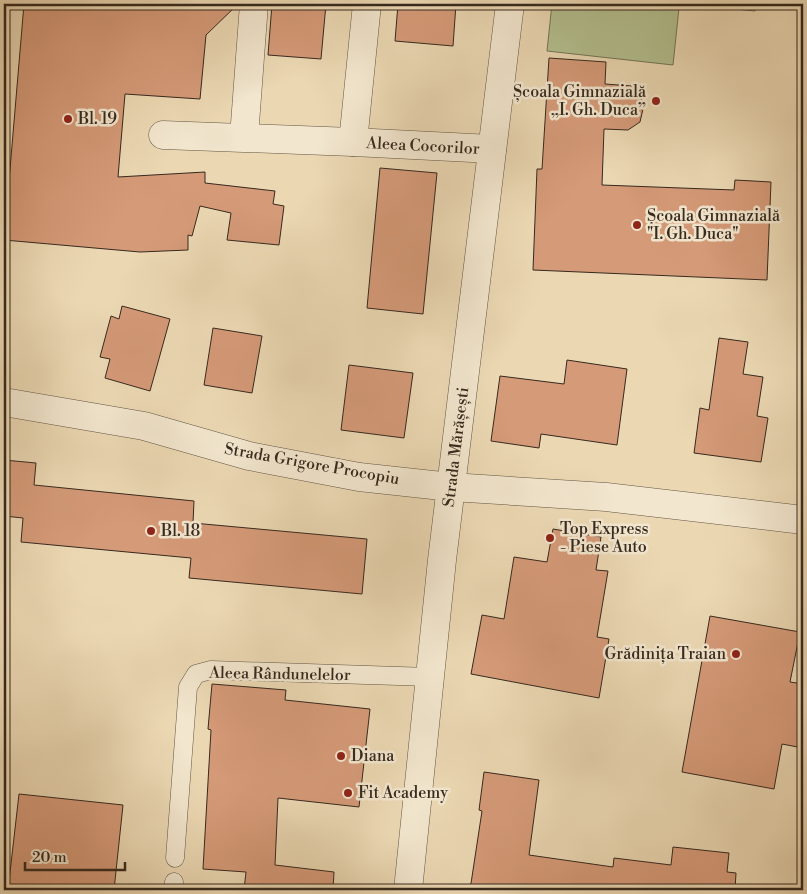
<svg xmlns="http://www.w3.org/2000/svg" width="807" height="894" viewBox="0 0 807 894" font-family="'Libre Bodoni',serif">
<rect width="100%" height="100%" fill="#ebd8b3"/>
<filter id="stains"><feTurbulence type="fractalNoise" baseFrequency=".004" numOctaves="4"/><feColorMatrix values="0 0 0 0 .2 0 0 0 0 .09 0 0 0 0 .02 0 0 0 .5 -.17"/></filter>
<radialGradient id="worn" r=".72"><stop offset=".6" stop-color="#630" stop-opacity="0"/><stop offset="1" stop-color="#630" stop-opacity=".3"/></radialGradient>
<g fill="#b3bf8f" stroke="#747456">
<path d="M 552,4 L 640,4 L 679,8 L 673,65 L 547,51 Z"/>
<path d="M 684,4 L 756,4 L 755,11 Z"/>
</g>
<g fill="#d59a78" stroke="#36291e">
<path d="M 24,4 L 238,4 L 206,35 L 200,99 L 125,94 L 118,177 L 205,172 L 205,183 L 275,191 L 273,204 L 284,206 L 279,245 L 227,240 L 231,213 L 200,206 L 192,236 L 188,235 L 188,250 L 140,252 L 4,240 Z"/>
<path d="M 272,4 L 326,4 L 321,59 L 268,55 Z"/>
<path d="M 398,4 L 456,4 L 453,46 L 395,41 Z"/>
<path d="M 549,58 L 606,62 L 605,84 L 632,86 L 641,98 L 643,109 L 640,122 L 628,130 L 604,129 L 602,185 L 734,190 L 735,180 L 771,182 L 767,280 L 533,270 L 537,169 L 542,169 Z"/>
<path d="M 380,168 L 437,173 L 423,314 L 367,308 Z"/>
<path d="M 122,306 L 170,319 L 150,391 L 105,378 L 110,359 L 100,357 L 111,316 L 119,319 Z"/>
<path d="M 213,328 L 262,336 L 252,393 L 204,385 Z"/>
<path d="M 719,338 L 748,342 L 743,374 L 763,377 L 757,416 L 768,418 L 761,462 L 694,453 L 700,408 L 709,410 Z"/>
<path d="M 567,360 L 627,369 L 617,445 L 541,434 L 539,448 L 491,441 L 500,376 L 564,384 Z"/>
<path d="M 349,365 L 413,373 L 404,438 L 341,430 Z"/>
<path d="M 4,460 L 36,463 L 34,485 L 194,501 L 193,523 L 367,539 L 362,594 L 189,578 L 191,558 L 21,542 L 23,518 L 4,516 Z"/>
<path d="M 553,529 L 601,537 L 596,570 L 608,571 L 597,637 L 609,639 L 599,698 L 471,674 L 482,615 L 504,619 L 514,557 L 547,562 Z"/>
<path d="M 710,616 L 800,632 L 790,682 L 803,684 L 803,748 L 782,744 L 774,789 L 682,772 Z"/>
<path d="M 212,684 L 286,690 L 285,700 L 370,709 L 359,807 L 278,798 L 275,865 L 334,872 L 333,890 L 244,890 L 246,872 L 203,869 L 211,730 L 208,729 Z"/>
<path d="M 484,772 L 539,780 L 529,855 L 613,867 L 614,858 L 671,865 L 673,847 L 729,853 L 727,872 L 736,873 L 735,890 L 470,890 L 482,811 L 479,810 Z"/>
<path d="M 19,794 L 123,805 L 114,890 L 8,890 Z"/>
</g>
<g fill="none" stroke-linecap="round" stroke-linejoin="round">
<g stroke="#635543" stroke-width="19">
<g id="service">
<path d="M 175,858 L 188,687 L 196,674 L 211,670 L 430,677"/>
<path d="M 173,890 L 174,882"/>
</g>
</g>
<g stroke="#635543" stroke-width="29">
<g id="minor">
<path d="M 163,135 L 353,142 L 492,149"/>
<path d="M 244,137 L 254,4"/>
<path d="M 353,142 L 367,4"/>
<path d="M 4,402 L 144,426 L 249,456 L 359,477 L 451,487 L 606,497 L 803,520"/>
</g>
</g>
<g stroke="#635543" stroke-width="29">
<path id="tertiary" d="M 408,890 L 442,560 L 510,4"/>
</g>
<use href="#service" stroke="#f2e6ce" stroke-width="18"/>
<use href="#minor" stroke="#f2e6ce" stroke-width="28"/>
<use href="#tertiary" stroke="#f2e6ce" stroke-width="28"/>
</g>
<g fill="#8f2418" stroke="#f2e6ce" stroke-width="2">
<circle cx="656" cy="101" r="5"/>
<circle cx="68" cy="119" r="5"/>
<circle cx="637" cy="225" r="5"/>
<circle cx="151" cy="531" r="5"/>
<circle cx="550" cy="538" r="5"/>
<circle cx="736" cy="654" r="5"/>
<circle cx="341" cy="756" r="5"/>
<circle cx="348" cy="793" r="5"/>
</g>
<g text-anchor="middle" dominant-baseline="central" stroke-width="5" stroke-linejoin="round" paint-order="stroke">
<g font-size="16" fill="#36291e" stroke="#f2e6ce" text-anchor="start">
<text x="646" y="92" text-anchor="end">Școala Gimnazială<tspan x="646" dy="18">„I. Gh. Duca”</tspan></text>
<text x="78" y="119">Bl. 19</text>
<text x="647" y="216">Școala Gimnazială<tspan x="647" dy="18">"I. Gh. Duca"</tspan></text>
<text x="560" y="529">Top Express<tspan x="560" dy="18">- Piese Auto</tspan></text>
<text x="161" y="531">Bl. 18</text>
<text x="726" y="654" text-anchor="end">Grădinița Traian</text>
<text x="351" y="756">Diana</text>
<text x="358" y="793">Fit Academy</text>
</g>
<g font-size="16" fill="#36291e" stroke="#f2e6ce">
<text transform="translate(423 146) rotate(3)">Aleea Cocorilor</text>
<text transform="translate(456 447) rotate(-83)">Strada Mărășești</text>
<text transform="translate(312 464) rotate(10)">Strada Grigore Procopiu</text>
<text transform="translate(280 674) rotate(1)">Aleea Rândunelelor</text>
</g>
</g>
<rect width="807" height="894" fill="none" stroke="#ebd8b3" stroke-width="20"/>
<rect x="5" y="5" width="797" height="884" fill="none" stroke="#36291e" stroke-width="2.5"/>
<rect x="10" y="10" width="787" height="874" fill="none" stroke="#36291e"/>
<path d="M25 862v8h100v-8" fill="none" stroke="#36291e" stroke-width="2.5"/>
<text x="32" y="862" font-size="15" fill="#36291e" stroke="#f2e6ce" stroke-width="4" paint-order="stroke">20 m</text>
<rect width="100%" height="100%" filter="url(#stains)"/>
<rect width="100%" height="100%" fill="url(#worn)"/>
</svg>
